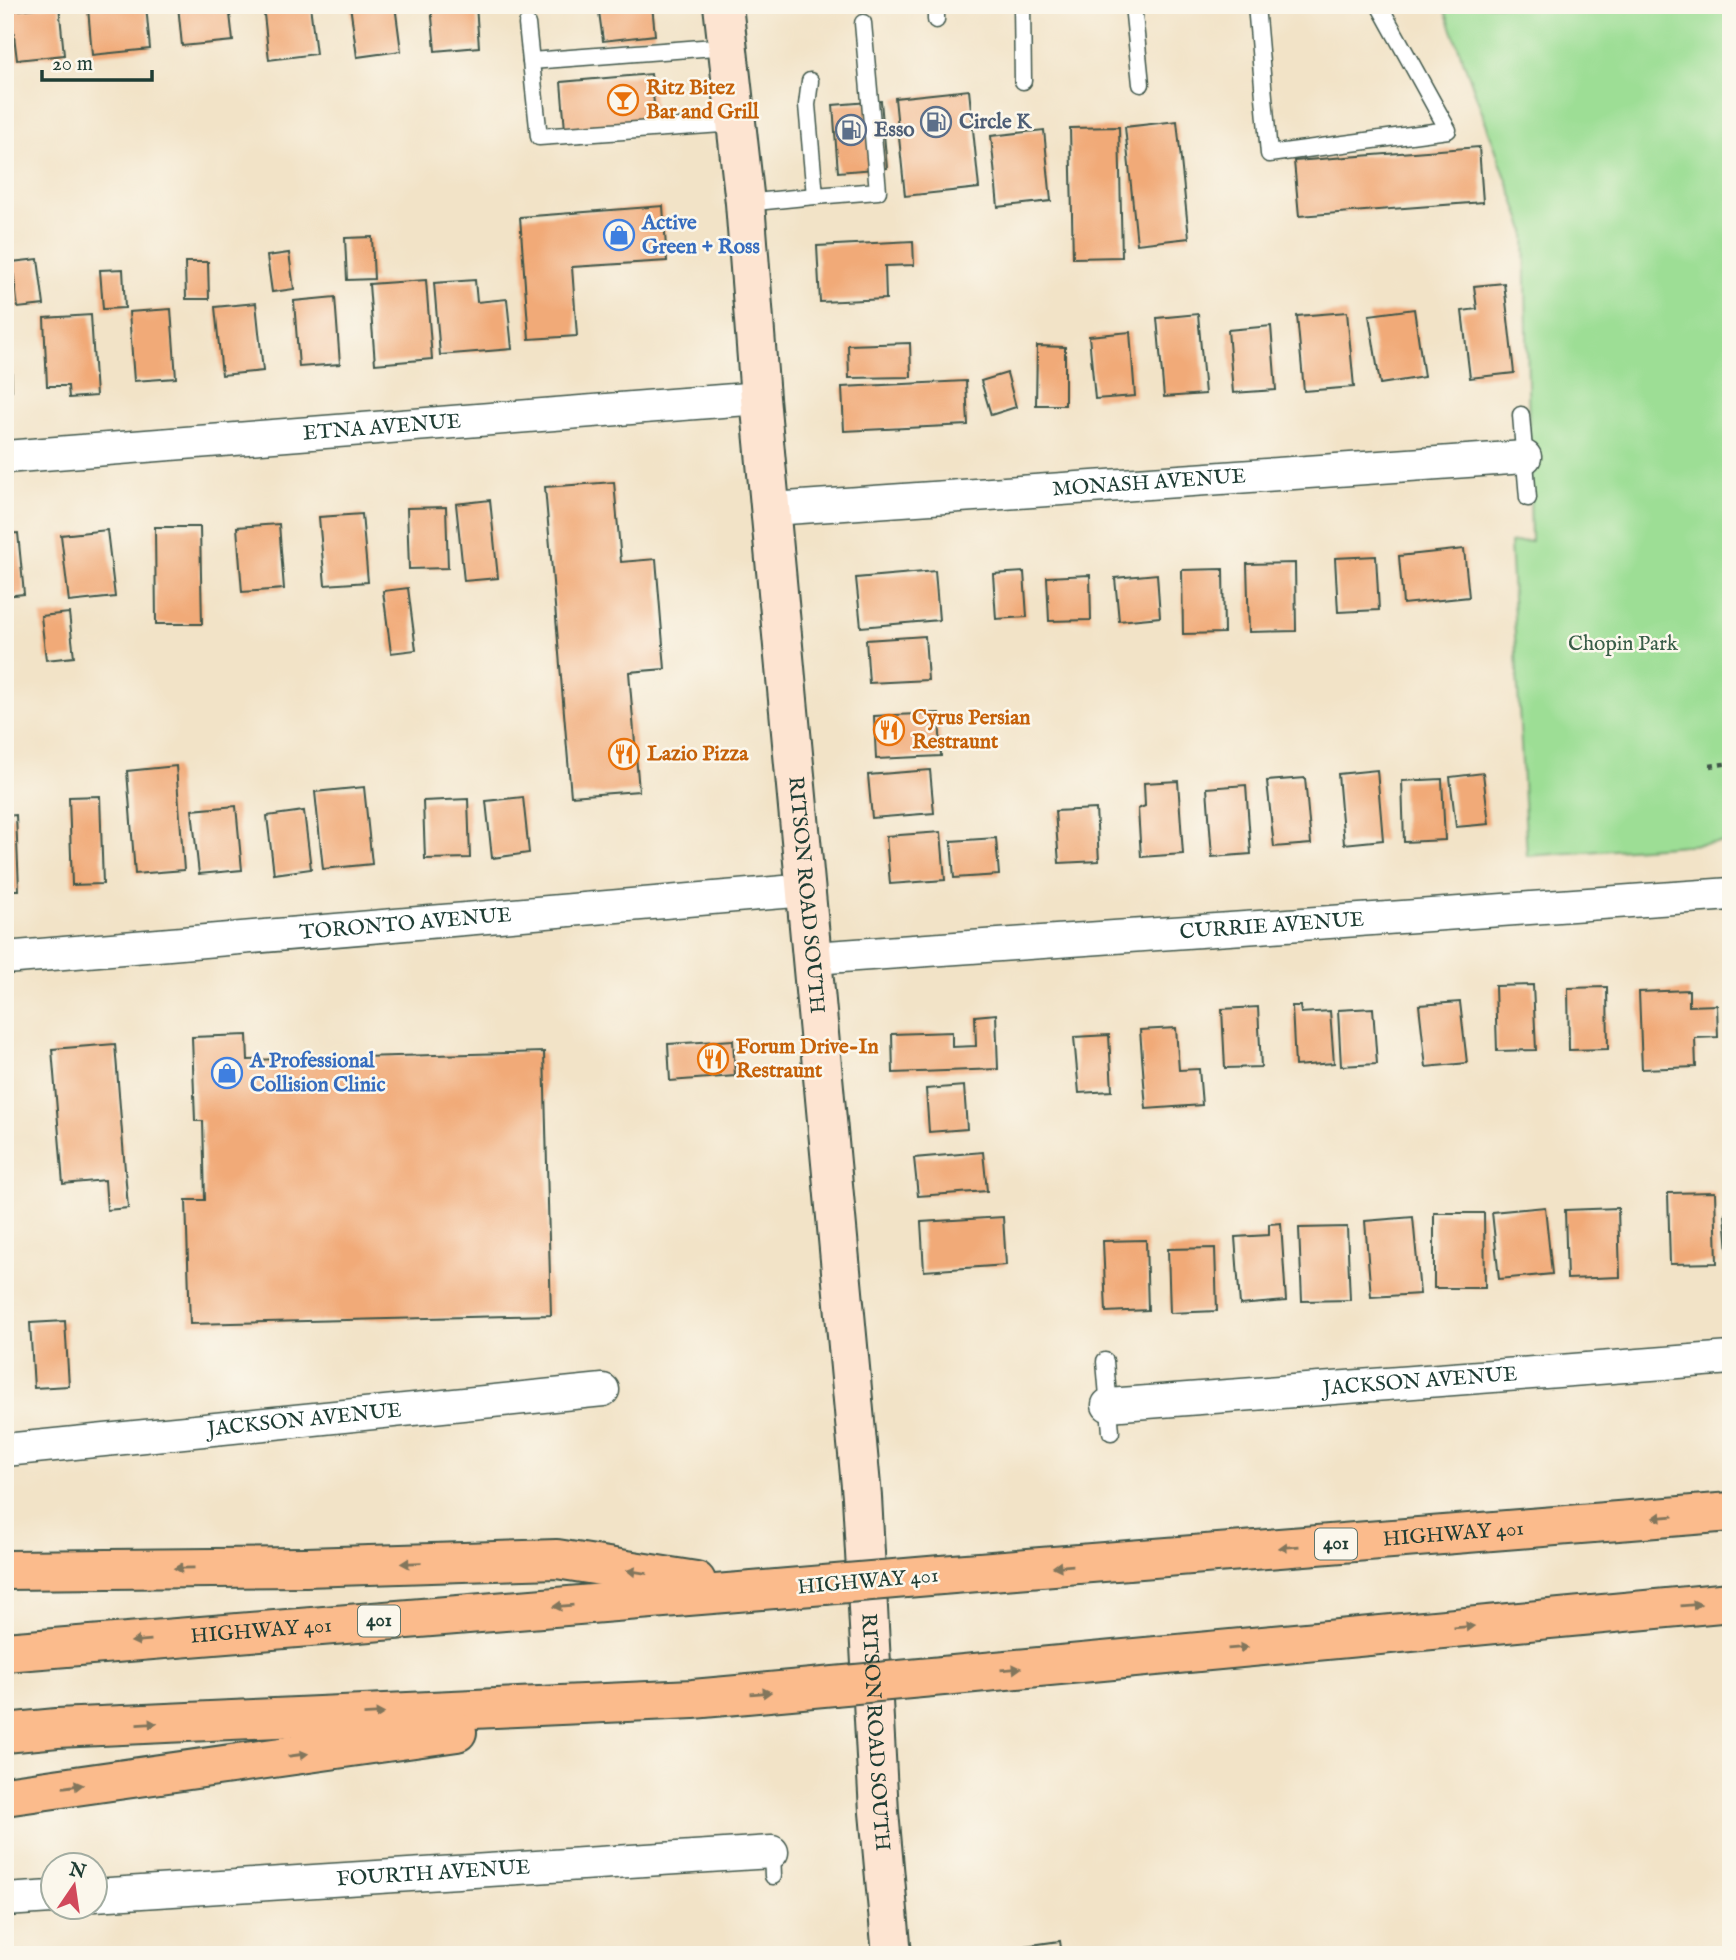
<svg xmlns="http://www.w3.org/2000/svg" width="1736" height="1960" viewBox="0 0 1736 1960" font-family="'IM FELL English',serif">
<rect width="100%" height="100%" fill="#fbf7ec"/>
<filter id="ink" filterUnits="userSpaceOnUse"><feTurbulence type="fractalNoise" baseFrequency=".0143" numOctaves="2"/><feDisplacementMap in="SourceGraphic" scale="14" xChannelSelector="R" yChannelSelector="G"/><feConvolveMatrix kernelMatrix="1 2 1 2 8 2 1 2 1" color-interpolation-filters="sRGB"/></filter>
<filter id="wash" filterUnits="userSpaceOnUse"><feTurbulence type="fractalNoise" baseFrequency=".00686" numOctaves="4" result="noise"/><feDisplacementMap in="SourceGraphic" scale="28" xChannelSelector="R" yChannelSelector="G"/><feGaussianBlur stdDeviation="1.57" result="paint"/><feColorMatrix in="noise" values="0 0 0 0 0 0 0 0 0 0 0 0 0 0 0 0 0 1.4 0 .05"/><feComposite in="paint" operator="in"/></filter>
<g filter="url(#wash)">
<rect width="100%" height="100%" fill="#f2e3c7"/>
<path fill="#9dde95" stroke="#5e8e64" stroke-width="2" d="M 1443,5 L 1731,5 L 1731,842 L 1527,856 L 1510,543 L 1531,541 L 1525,230 Z"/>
<g id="blocks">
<g fill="#f1aa78">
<path d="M 59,5 L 64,55 L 17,60 L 11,11 Z"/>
<path d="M 119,5 L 146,5 L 150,49 L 92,55 L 88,8 Z"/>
<path d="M 178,5 L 229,5 L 233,41 L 182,46 Z"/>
<path d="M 263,5 L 310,5 L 316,54 L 269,60 Z"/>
<path d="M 350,5 L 395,5 L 401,51 L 357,57 Z"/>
<path d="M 431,5 L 476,5 L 479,47 L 435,51 Z"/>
<path d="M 598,5 L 652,5 L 655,35 L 603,41 Z"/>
<path d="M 651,74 L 656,123 L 565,130 L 561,82 Z"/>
<path d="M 969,90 L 979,188 L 905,196 L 895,98 Z"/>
<path d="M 881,101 L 887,168 L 838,172 L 833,105 Z"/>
<path d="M 1177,121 L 1189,238 L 1137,244 L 1125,127 Z"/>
<path d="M 1119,127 L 1122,257 L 1073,258 L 1070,128 Z"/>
<path d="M 1044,130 L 1051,201 L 998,207 L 991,136 Z"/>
<path d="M 1479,147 L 1483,202 L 1299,216 L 1294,161 Z"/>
<path d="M 663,206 L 667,261 L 572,267 L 577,336 L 529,339 L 520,217 Z"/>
<path d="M 372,237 L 374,279 L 347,280 L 345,238 Z"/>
<path d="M 913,241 L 914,265 L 885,266 L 886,299 L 820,302 L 817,246 Z"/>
<path d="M 289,253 L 294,289 L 272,292 L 267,256 Z"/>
<path d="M 38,259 L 44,305 L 18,308 L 12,262 Z"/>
<path d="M 185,262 L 208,262 L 209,299 L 186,299 Z"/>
<path d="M 123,269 L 125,308 L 103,309 L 100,270 Z"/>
<path d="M 426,280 L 432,359 L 375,364 L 369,284 Z"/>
<path d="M 475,280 L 477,302 L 507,299 L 512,349 L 440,355 L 434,283 Z"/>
<path d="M 1504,283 L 1514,373 L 1470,378 L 1462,311 L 1477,309 L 1474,286 Z"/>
<path d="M 335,297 L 340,364 L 299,367 L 294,301 Z"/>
<path d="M 256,303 L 263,371 L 222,375 L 215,307 Z"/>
<path d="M 171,309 L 176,378 L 134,381 L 129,312 Z"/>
<path d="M 1414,309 L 1424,377 L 1380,384 L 1369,315 Z"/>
<path d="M 1347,312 L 1354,387 L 1304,391 L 1297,316 Z"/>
<path d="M 1198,314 L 1205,394 L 1164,397 L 1157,318 Z"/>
<path d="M 91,315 L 96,396 L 69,398 L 68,386 L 47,386 L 44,318 Z"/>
<path d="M 10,325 L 12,391 L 5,391 L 5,326 Z"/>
<path d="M 1271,326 L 1276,390 L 1233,393 L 1228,330 Z"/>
<path d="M 1130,332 L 1135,396 L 1095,399 L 1089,336 Z"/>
<path d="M 910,343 L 911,377 L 849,378 L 848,345 Z"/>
<path d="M 1037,346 L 1065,347 L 1065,405 L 1036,405 Z"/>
<path d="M 1007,373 L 1016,407 L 991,415 L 981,381 Z"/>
<path d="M 966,381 L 968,425 L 844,431 L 842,387 Z"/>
<path d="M 614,482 L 621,562 L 656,559 L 665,669 L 629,672 L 639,791 L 571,796 L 545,487 Z"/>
<path d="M 490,500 L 498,578 L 464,581 L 456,504 Z"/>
<path d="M 446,507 L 448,568 L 409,569 L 407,508 Z"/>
<path d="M 362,514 L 368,582 L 325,585 L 319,517 Z"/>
<path d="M 279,524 L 284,589 L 242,592 L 237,527 Z"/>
<path d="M 155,527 L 200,527 L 202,624 L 156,624 Z"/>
<path d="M 107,530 L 115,597 L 69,602 L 61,535 Z"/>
<path d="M 18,533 L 24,594 L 5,596 L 5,534 Z"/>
<path d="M 1464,549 L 1469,597 L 1403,604 L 1399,556 Z"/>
<path d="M 1376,556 L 1379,610 L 1338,612 L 1335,558 Z"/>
<path d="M 1295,563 L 1296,631 L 1249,632 L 1247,564 Z"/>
<path d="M 1223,569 L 1224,633 L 1183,634 L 1182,570 Z"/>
<path d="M 935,571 L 939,620 L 861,627 L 856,578 Z"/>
<path d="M 1024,572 L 1027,617 L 996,619 L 993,574 Z"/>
<path d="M 1157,574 L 1160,617 L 1119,621 L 1115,578 Z"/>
<path d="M 1090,575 L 1091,620 L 1049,621 L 1047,577 Z"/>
<path d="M 408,588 L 416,650 L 391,653 L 383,591 Z"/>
<path d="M 69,613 L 74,657 L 46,660 L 41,616 Z"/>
<path d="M 925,636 L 928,680 L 869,683 L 866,640 Z"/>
<path d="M 939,713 L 941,756 L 876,759 L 874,716 Z"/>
<path d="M 176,766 L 184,870 L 135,874 L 127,771 Z"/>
<path d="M 930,770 L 934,813 L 872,818 L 868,775 Z"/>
<path d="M 1377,770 L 1383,840 L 1344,844 L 1338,774 Z"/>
<path d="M 1483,773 L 1489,824 L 1456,827 L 1450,777 Z"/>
<path d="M 1305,778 L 1311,844 L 1274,847 L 1267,781 Z"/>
<path d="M 1442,779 L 1445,840 L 1404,842 L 1402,781 Z"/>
<path d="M 1178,781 L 1183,854 L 1141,857 L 1138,809 L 1145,806 L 1144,783 Z"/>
<path d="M 1246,785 L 1251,854 L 1212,857 L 1207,788 Z"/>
<path d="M 364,787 L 372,864 L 323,869 L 315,792 Z"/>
<path d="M 100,796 L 103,884 L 72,885 L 69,797 Z"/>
<path d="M 523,797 L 529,853 L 492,858 L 486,801 Z"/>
<path d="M 468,799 L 470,858 L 425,859 L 423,801 Z"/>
<path d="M 236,806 L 242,870 L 199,874 L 192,810 Z"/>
<path d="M 1096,809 L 1099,861 L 1059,863 L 1055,811 Z"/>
<path d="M 304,811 L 311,869 L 274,874 L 267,816 Z"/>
<path d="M 16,815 L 19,890 L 5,890 L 5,816 Z"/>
<path d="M 941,832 L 945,880 L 890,884 L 886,836 Z"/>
<path d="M 996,838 L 999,875 L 954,878 L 951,841 Z"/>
<path d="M 1533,985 L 1536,1050 L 1497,1051 L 1495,986 Z"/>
<path d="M 1607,987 L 1608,1049 L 1569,1050 L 1568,988 Z"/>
<path d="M 1689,990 L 1689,1006 L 1717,1005 L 1718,1037 L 1695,1038 L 1696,1067 L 1642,1069 L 1639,992 Z"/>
<path d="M 1460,1002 L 1467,1063 L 1426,1067 L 1419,1005 Z"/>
<path d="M 1292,1006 L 1300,1006 L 1301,1013 L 1330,1011 L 1334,1063 L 1295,1066 Z"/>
<path d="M 1258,1007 L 1261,1067 L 1225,1068 L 1222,1009 Z"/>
<path d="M 1373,1008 L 1377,1064 L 1341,1066 L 1338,1010 Z"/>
<path d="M 996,1014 L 998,1069 L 893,1073 L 892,1034 L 952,1032 L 952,1047 L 976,1046 L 975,1016 Z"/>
<path d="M 1176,1028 L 1179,1070 L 1199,1069 L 1202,1105 L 1146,1109 L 1140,1030 Z"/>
<path d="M 247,1035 L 248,1060 L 544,1052 L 551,1315 L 190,1324 L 186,1200 L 205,1200 L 203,1121 L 195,1121 L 192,1037 Z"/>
<path d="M 1109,1035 L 1112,1091 L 1079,1093 L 1074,1037 Z"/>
<path d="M 733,1040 L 735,1076 L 670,1081 L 668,1044 Z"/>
<path d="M 115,1044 L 128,1208 L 107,1210 L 105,1180 L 63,1184 L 52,1049 Z"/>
<path d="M 964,1086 L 967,1129 L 929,1132 L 926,1089 Z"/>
<path d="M 983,1152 L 987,1191 L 918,1196 L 914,1158 Z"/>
<path d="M 1715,1192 L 1717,1263 L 1670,1264 L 1668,1193 Z"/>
<path d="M 1545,1207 L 1552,1274 L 1499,1279 L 1492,1212 Z"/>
<path d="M 1618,1208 L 1620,1277 L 1567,1279 L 1565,1210 Z"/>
<path d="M 1731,1212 L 1731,1264 L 1729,1264 L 1725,1213 Z"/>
<path d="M 1434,1213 L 1484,1213 L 1485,1288 L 1434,1288 Z"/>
<path d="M 1003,1217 L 1006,1265 L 924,1271 L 921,1222 Z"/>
<path d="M 1413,1217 L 1420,1294 L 1371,1297 L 1365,1221 Z"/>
<path d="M 1281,1223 L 1286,1301 L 1240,1305 L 1235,1237 L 1269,1235 L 1269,1224 Z"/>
<path d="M 1347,1227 L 1350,1300 L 1302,1301 L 1299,1228 Z"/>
<path d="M 1146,1240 L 1148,1310 L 1106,1312 L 1103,1241 Z"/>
<path d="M 1215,1248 L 1217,1311 L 1170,1313 L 1168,1249 Z"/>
<path d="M 65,1321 L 69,1386 L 34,1388 L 30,1323 Z"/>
<path d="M 1060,1941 L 1062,1955 L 981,1955 L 981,1952 Z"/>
</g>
</g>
</g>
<g filter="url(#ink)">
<use href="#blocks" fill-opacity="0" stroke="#3f564a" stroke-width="2"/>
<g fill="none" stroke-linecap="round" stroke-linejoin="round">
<g stroke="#3f564a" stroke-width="19">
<g id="lane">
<path d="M 1022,5 L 1023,81"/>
<path d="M 1133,5 L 1141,84"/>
<path d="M 1256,5 L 1269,154 L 1448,130 L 1379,5"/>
<path d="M 936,20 L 936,5"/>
<path d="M 527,24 L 539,137 L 736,123"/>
<path d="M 531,61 L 728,46"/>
<path d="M 810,81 L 807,105 L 815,196 L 878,191 L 863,23"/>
<path d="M 745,203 L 815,196"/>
<path d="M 1521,415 L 1528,498"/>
<path d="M 1105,1361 L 1111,1432"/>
<path d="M 772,1852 L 773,1876"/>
</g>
</g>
<g stroke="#3f564a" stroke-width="35">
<g id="street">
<path id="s1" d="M 5,457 L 760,398"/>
<path id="s2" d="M 772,509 L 1525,457"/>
<path id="s3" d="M 5,958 L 807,890"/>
<path id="s4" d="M 813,958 L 1731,894"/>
<path id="s5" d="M 1108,1405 L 1731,1358"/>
<path id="s6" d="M 5,1450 L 603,1390"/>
<path id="s7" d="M 94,1895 L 772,1852"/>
<path d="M 5,1900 L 52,1897"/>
</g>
</g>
<g stroke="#3f564a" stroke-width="42">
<g id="secondary">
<path id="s8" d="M 723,5 L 745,203 L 760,398 L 862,1497 L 879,1812 L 892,1955"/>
</g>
</g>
<g stroke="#3f564a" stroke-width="42">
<g id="highway">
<path d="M 5,1570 L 306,1567 L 557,1559 L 696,1581"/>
<path id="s9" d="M 941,1575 L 1731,1512"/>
<path id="s10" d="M 5,1652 L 824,1585"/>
<path d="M 943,1676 L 1731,1602"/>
<path d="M 5,1733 L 57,1728 L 693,1699 L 834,1686"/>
<path d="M 5,1796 L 457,1732"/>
</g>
</g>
<path stroke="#3f564a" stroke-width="4.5" stroke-dasharray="5 5" stroke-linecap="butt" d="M 1710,766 L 1731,763"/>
<use href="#lane" stroke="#fff" stroke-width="16"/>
<use href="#street" stroke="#fff" stroke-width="32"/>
<use href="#secondary" stroke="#fde4d1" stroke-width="38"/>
<use href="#highway" stroke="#fbbb8c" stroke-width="38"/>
<g stroke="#3f564a" stroke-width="42" stroke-linecap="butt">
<g id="highway-bridge">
<path d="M 824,1585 L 941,1575"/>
<path d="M 834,1686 L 943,1676"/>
</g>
</g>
<use href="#highway-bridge" stroke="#fbbb8c" stroke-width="38"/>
</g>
<defs><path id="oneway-solid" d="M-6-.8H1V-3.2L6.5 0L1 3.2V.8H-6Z" transform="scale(1.75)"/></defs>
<g fill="#82765c">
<use href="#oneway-solid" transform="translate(1663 1517) rotate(175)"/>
<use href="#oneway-solid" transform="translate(1289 1547) rotate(175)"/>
<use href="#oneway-solid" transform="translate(411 1563) rotate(178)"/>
<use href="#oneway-solid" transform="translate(1063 1566) rotate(175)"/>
<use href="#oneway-solid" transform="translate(184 1568) rotate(179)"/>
<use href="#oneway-solid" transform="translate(637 1572) rotate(-171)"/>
<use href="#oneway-solid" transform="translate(1691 1605) rotate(-5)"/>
<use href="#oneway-solid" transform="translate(563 1606) rotate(175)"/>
<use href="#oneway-solid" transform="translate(1464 1627) rotate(-5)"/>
<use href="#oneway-solid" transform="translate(141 1641) rotate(175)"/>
<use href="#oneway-solid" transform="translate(1238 1648) rotate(-5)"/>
<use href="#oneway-solid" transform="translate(1011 1669) rotate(-5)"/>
<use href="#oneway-solid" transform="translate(761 1693) rotate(-5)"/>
<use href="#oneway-solid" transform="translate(374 1714) rotate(-3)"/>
<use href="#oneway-solid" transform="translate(147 1724) rotate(-3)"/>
<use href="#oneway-solid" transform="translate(298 1755) rotate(-8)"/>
<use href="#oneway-solid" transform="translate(73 1786) rotate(-8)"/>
</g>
</g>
<defs>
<g id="bar-ring" transform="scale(1.575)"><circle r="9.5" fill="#fbf7ec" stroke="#e8710a" stroke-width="1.5"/><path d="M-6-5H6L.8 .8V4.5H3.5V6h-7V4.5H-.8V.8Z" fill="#e8710a"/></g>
<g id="fuel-ring" transform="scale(1.575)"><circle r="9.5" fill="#fbf7ec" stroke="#5c6f8a" stroke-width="1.5"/><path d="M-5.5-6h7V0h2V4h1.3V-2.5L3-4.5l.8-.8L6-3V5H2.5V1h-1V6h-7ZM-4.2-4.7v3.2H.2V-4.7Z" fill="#5c6f8a"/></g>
<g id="shop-ring" transform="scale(1.575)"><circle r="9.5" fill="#fbf7ec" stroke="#3f7fe0" stroke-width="1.5"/><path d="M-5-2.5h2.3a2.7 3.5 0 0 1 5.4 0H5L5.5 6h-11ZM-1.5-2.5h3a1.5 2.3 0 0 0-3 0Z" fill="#3f7fe0"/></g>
<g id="restaurant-ring" transform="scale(1.575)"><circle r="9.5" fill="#fbf7ec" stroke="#e8710a" stroke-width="1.5"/><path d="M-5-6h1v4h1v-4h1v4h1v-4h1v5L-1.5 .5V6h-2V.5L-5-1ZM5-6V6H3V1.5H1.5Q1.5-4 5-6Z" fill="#e8710a"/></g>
</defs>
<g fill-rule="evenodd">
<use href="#bar-ring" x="623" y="100"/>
<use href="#fuel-ring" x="936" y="122"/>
<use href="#fuel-ring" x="851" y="130"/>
<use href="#shop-ring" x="619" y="235"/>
<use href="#restaurant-ring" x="889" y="730"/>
<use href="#restaurant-ring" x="624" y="754"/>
<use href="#restaurant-ring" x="713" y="1059"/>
<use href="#shop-ring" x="227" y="1073"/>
</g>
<g text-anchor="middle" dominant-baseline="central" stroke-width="5" stroke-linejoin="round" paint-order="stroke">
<g fill="#fbf7ec" stroke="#61756b" stroke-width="2">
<rect x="1315" y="1528.5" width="42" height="31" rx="5"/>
<rect x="358" y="1605.5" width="42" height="31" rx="5"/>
</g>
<g font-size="19" font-weight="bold" fill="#1f3d34">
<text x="1336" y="1544">401</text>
<text x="379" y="1621">401</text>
</g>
<g font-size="21" font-weight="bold" fill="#c56008" stroke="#fbf7ec" text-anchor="start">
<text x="646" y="88">Ritz Bitez<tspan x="646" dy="24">Bar and Grill</tspan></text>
<text x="912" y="718">Cyrus Persian<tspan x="912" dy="24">Restraunt</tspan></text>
<text x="647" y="754">Lazio Pizza</text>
<text x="736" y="1047">Forum Drive-In<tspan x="736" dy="24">Restraunt</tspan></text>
</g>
<g font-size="21" font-weight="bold" fill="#4e5e75" stroke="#fbf7ec" text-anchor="start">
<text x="959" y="122">Circle K</text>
<text x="874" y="130">Esso</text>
</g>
<g font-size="21" font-weight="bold" fill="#366cbe" stroke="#fbf7ec" text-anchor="start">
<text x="642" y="223">Active<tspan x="642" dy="24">Green + Ross</tspan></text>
<text x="250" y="1061">A Professional<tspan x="250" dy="24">Collision Clinic</tspan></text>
</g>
<g font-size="21" fill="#1f3d34" stroke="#fbf7ec">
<text stroke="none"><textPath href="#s1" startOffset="378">ETNA AVENUE</textPath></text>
<text stroke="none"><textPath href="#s2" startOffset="378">MONASH AVENUE</textPath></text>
<text stroke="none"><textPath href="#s8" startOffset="894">RITSON ROAD SOUTH</textPath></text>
<text stroke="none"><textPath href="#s3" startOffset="402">TORONTO AVENUE</textPath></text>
<text stroke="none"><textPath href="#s4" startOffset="460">CURRIE AVENUE</textPath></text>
<text stroke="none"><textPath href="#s5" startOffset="313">JACKSON AVENUE</textPath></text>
<text stroke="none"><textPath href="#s6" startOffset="301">JACKSON AVENUE</textPath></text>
<text stroke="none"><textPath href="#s9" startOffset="514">HIGHWAY 401</textPath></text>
<text transform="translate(868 1582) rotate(-5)">HIGHWAY 401</text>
<text stroke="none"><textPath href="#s10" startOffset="257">HIGHWAY 401</textPath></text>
<text stroke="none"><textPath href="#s8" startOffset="1734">RITSON ROAD SOUTH</textPath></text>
<text stroke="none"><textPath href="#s7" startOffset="340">FOURTH AVENUE</textPath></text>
</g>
<g font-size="21" fill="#385d47" stroke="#fbf7ec">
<text x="1623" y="644">Chopin Park</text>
</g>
</g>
<rect width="1736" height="1960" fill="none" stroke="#fbf7ec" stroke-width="28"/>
<g transform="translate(74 1886) rotate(13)"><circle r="33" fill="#fbf7ec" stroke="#a3ada2" stroke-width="2"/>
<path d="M0-5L12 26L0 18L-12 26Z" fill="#d1495b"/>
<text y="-10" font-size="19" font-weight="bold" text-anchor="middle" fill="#1f3d34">N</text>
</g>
<path d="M42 70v10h110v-10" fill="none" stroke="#1f3d34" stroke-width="3.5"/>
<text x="52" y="70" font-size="21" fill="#1f3d34" stroke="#fbf7ec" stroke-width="5" paint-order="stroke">20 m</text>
</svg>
